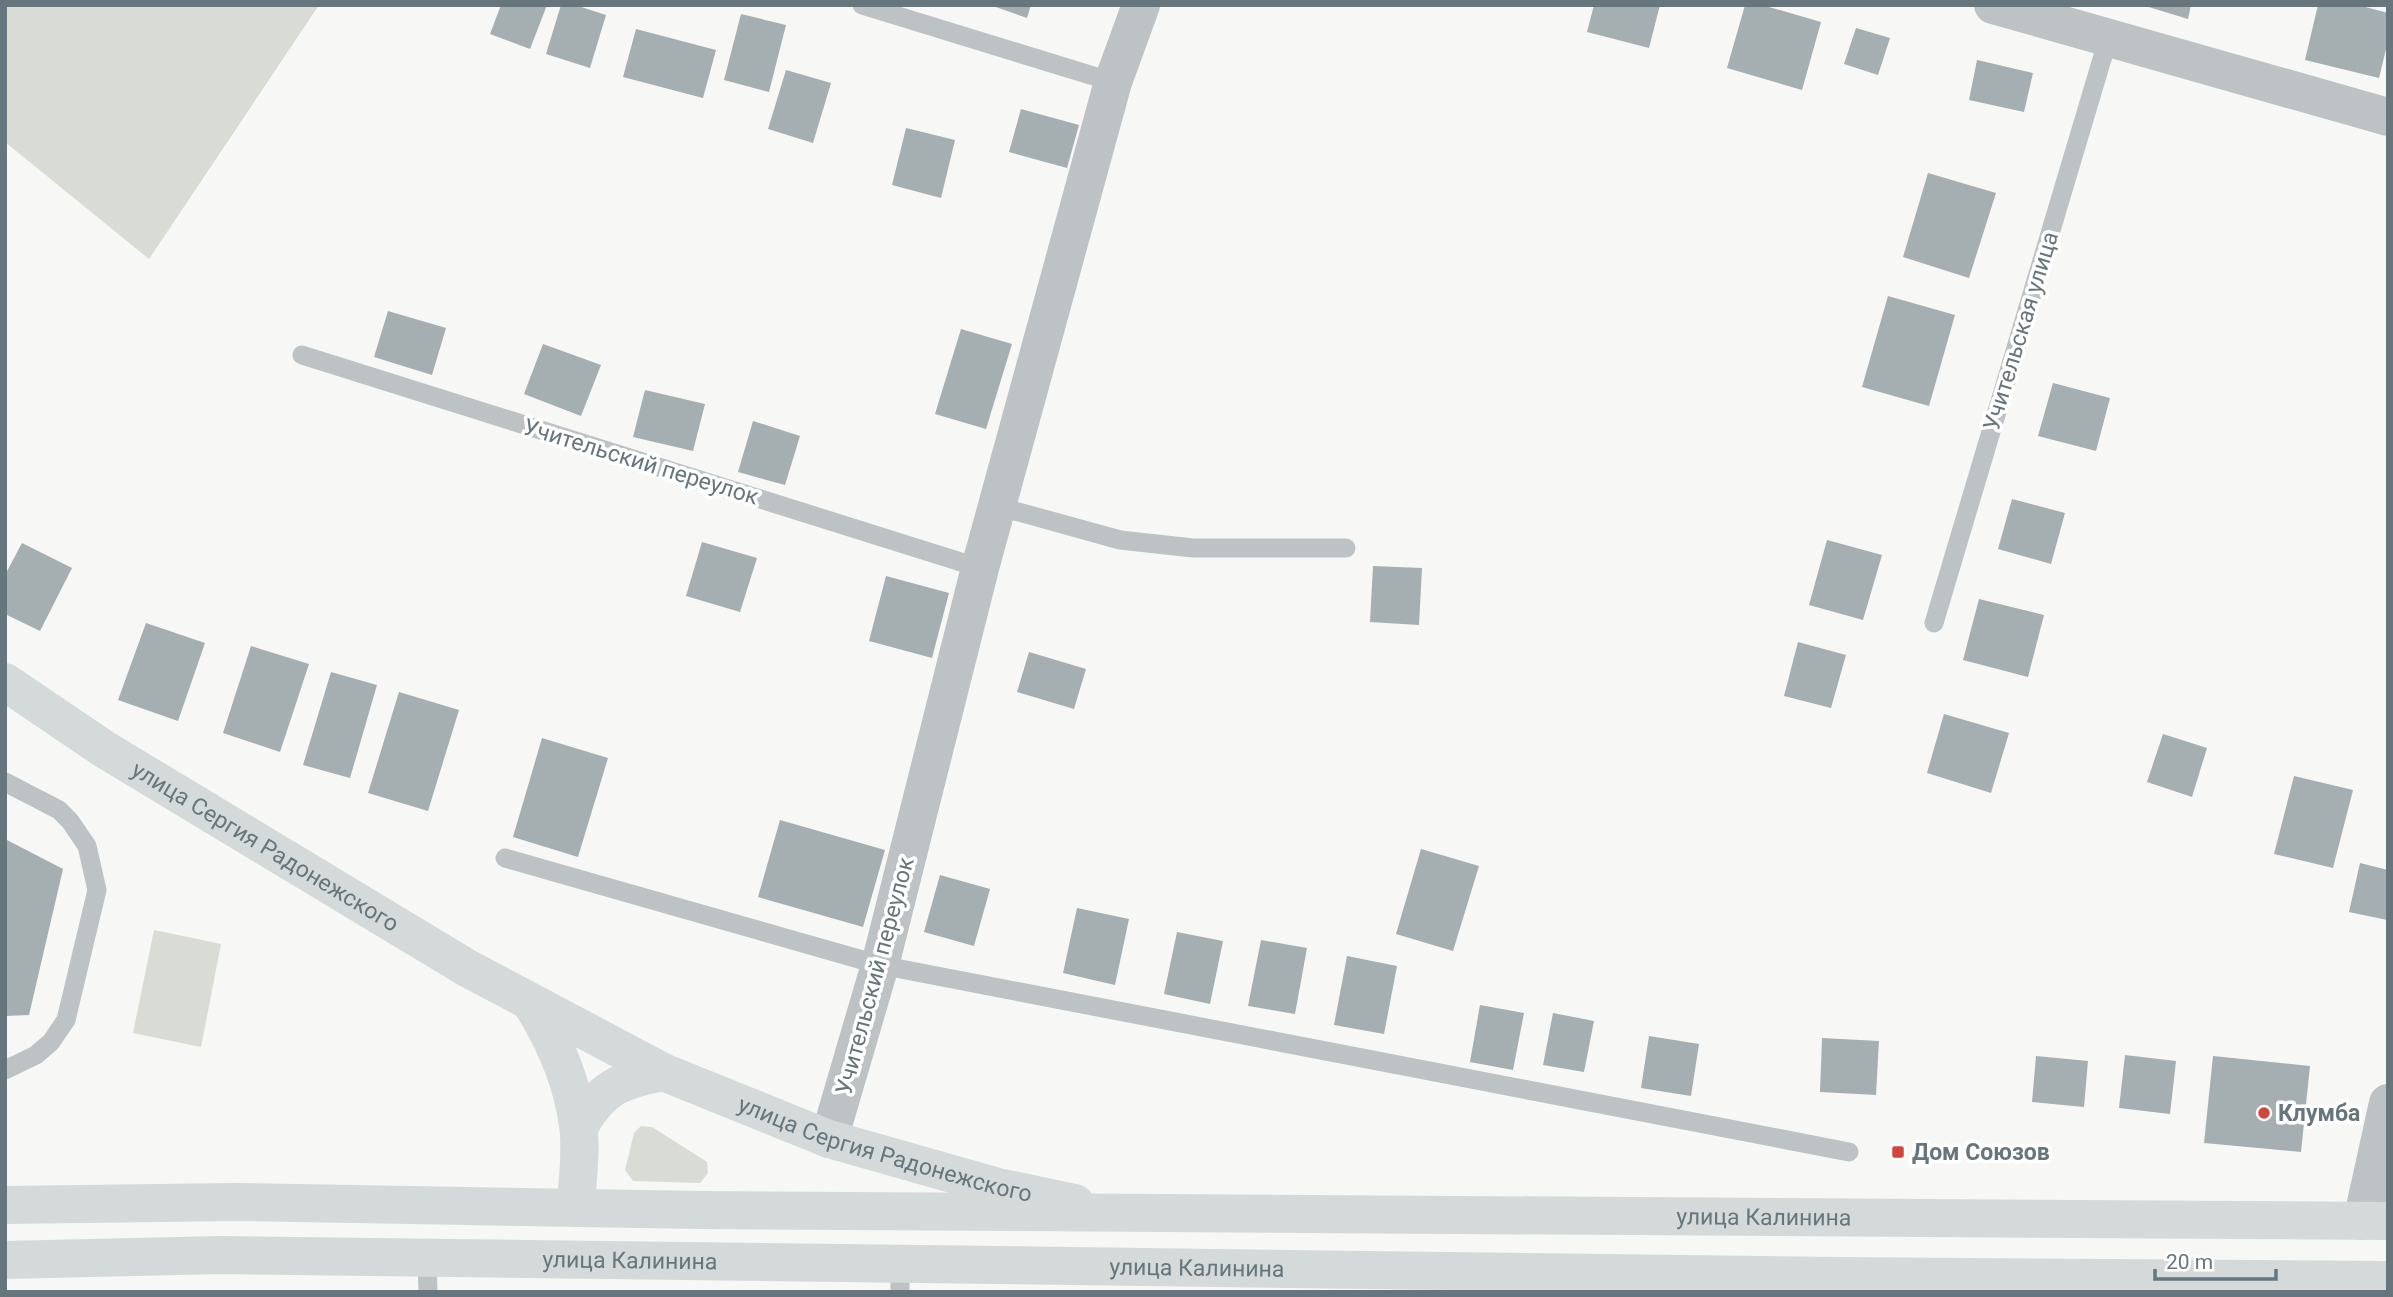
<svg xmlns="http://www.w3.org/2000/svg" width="2393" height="1297" viewBox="0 0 2393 1297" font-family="Roboto,sans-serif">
<rect width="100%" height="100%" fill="#f7f7f5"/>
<g fill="#d8dcd4">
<path d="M 5,5 L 319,5 L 149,259 L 5,142 Z"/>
<path d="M 154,930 L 221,944 L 201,1047 L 133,1033 Z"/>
<path d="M 641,1126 L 652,1127 L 707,1162 L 708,1173 L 700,1183 L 633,1181 L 625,1170 L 634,1133 Z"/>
</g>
<g fill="#a5aeb1">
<path d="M 501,5 L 547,5 L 530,49 L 490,34 Z"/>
<path d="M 561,5 L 575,5 L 606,15 L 590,68 L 546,54 Z"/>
<path d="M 990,5 L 1031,5 L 1027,18 Z"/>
<path d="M 1594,5 L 1660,5 L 1649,48 L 1587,32 Z"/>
<path d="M 1745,5 L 1762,5 L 1821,22 L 1802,90 L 1727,68 Z"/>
<path d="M 2142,5 L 2191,5 L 2188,19 Z"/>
<path d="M 2318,5 L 2358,5 L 2388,13 L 2388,41 L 2379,78 L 2305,60 Z"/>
<path d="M 741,14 L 786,25 L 769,92 L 724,80 Z"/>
<path d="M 1856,28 L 1890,38 L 1878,75 L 1844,64 Z"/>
<path d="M 636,29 L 716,50 L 703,98 L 623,77 Z"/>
<path d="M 1977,60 L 2033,73 L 2024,112 L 1969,100 Z"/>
<path d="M 786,70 L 831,83 L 813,143 L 768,129 Z"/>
<path d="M 1021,109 L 1079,125 L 1067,168 L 1009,152 Z"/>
<path d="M 906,128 L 955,140 L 941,198 L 892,185 Z"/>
<path d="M 1928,173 L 1996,193 L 1969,278 L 1903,257 Z"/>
<path d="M 1888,296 L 1955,315 L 1929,406 L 1862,387 Z"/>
<path d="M 388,311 L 446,328 L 432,375 L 374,357 Z"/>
<path d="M 961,329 L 1012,344 L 986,429 L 935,414 Z"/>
<path d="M 543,344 L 601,365 L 581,416 L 524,394 Z"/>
<path d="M 2053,383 L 2110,398 L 2096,451 L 2038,436 Z"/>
<path d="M 645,390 L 705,404 L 693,451 L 633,437 Z"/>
<path d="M 753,421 L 800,436 L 785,485 L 738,472 Z"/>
<path d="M 2012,499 L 2065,513 L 2051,564 L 1998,549 Z"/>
<path d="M 1827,540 L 1882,555 L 1863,620 L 1809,605 Z"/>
<path d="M 702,542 L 757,558 L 740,612 L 686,596 Z"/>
<path d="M 22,543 L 72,568 L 40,631 L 5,614 L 5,575 Z"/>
<path d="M 1373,566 L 1422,568 L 1419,625 L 1370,622 Z"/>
<path d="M 886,576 L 949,593 L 932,658 L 869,641 Z"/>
<path d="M 1979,599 L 2044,615 L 2028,677 L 1963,660 Z"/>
<path d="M 146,623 L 205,643 L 178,721 L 118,700 Z"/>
<path d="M 1798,642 L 1846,655 L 1831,708 L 1784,696 Z"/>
<path d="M 251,646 L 309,664 L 280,752 L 223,733 Z"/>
<path d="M 1029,652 L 1086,669 L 1074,709 L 1017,692 Z"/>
<path d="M 331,672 L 377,685 L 350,778 L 303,765 Z"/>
<path d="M 399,692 L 459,710 L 428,811 L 368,793 Z"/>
<path d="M 1944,714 L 2009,733 L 1991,793 L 1927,773 Z"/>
<path d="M 2163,734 L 2207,748 L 2192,797 L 2147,782 Z"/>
<path d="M 542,738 L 608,758 L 578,857 L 513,837 Z"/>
<path d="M 2294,776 L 2353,790 L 2333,868 L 2274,854 Z"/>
<path d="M 780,820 L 885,850 L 863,927 L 758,897 Z"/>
<path d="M 5,839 L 63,869 L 29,1015 L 5,1016 Z"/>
<path d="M 1421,849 L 1479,866 L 1453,951 L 1396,934 Z"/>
<path d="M 2360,863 L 2388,870 L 2387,920 L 2349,912 Z"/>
<path d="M 940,875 L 990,889 L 974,946 L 924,932 Z"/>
<path d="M 1077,908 L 1129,919 L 1115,985 L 1063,973 Z"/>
<path d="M 1177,932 L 1223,941 L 1210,1004 L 1164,994 Z"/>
<path d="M 1261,940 L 1307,948 L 1295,1014 L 1248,1006 Z"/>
<path d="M 1347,956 L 1397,966 L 1384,1034 L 1334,1025 Z"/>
<path d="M 1480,1005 L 1524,1013 L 1513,1070 L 1470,1062 Z"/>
<path d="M 1553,1013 L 1594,1021 L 1584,1072 L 1543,1065 Z"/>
<path d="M 1649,1036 L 1699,1044 L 1691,1096 L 1641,1088 Z"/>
<path d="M 1822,1038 L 1879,1041 L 1876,1095 L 1820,1092 Z"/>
<path d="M 2125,1055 L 2176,1061 L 2170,1114 L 2119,1108 Z"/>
<path d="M 2036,1056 L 2088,1061 L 2084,1107 L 2032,1102 Z"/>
<path d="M 2213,1056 L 2310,1066 L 2301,1152 L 2204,1143 Z"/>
</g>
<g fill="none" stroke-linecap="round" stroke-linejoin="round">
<g stroke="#bdc2c4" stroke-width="19">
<path d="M 862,5 L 1113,82"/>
<path d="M 302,355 L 980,568"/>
<path d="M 997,506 L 1120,540 L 1193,548 L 1346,548"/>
<path d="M 1934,623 L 2108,39"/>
<path d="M 5,782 L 59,810 L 70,821 L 87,846 L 97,890 L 66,1020 L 51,1042 L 36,1055 L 5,1070"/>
<path d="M 505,858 L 880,965 L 1849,1152"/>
<path d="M 427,1259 L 428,1292"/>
<path d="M 900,1264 L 900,1292"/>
</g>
<g stroke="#bdc2c4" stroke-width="38">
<path d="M 1993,5 L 2388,117"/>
<path d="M 829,1139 L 880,965 L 980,568 L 1113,82 L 1141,5"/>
<path d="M 2362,1221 L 2388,1103"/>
</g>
<g stroke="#d4d9da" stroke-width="38">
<path id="s1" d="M 5,682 L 104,749 L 467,968 L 663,1072 L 829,1139 L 998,1187 L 1075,1203"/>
<path d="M 531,1003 C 555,1041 572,1080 578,1125 C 582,1151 577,1181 576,1208"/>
<path d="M 579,1127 C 601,1088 620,1080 663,1072"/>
</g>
<g stroke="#d4d9da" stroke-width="38">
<path id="s2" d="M 5,1205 L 236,1202 L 700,1210 L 2388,1221"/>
<path id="s3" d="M 5,1260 L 221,1255 L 1836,1276 L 2388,1280"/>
</g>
</g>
<g fill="#cf473d" stroke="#fff" stroke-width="2.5">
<circle cx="2264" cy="1113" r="7"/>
<rect x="1891" y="1145" width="14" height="14" rx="3.5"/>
</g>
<g text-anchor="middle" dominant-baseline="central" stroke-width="7" stroke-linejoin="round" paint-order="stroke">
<g font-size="23" fill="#66767c" stroke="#fff">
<text transform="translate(2021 331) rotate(-73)">Учительская улица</text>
<text transform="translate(641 462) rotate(17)">Учительский переулок</text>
<text stroke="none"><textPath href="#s1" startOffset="308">улица Сергия Радонежского</textPath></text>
<text transform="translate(875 976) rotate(-75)">Учительский переулок</text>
<text stroke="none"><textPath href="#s1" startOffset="1001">улица Сергия Радонежского</textPath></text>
<text stroke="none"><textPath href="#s2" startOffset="1759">улица Калинина</textPath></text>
<text stroke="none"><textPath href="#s3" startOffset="625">улица Калинина</textPath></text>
<text stroke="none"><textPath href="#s3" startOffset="1192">улица Калинина</textPath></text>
</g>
<g font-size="23" font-weight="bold" fill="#66767c" stroke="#fff" text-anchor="start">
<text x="2278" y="1113">Клумба</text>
<text x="1912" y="1152">Дом Союзов</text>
</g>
</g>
<rect width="2393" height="1297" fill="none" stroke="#66767c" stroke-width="14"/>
<path d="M2155 1269v10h121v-10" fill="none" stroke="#66767c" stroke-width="3.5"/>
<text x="2166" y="1269" font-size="21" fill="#66767c" stroke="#ffffff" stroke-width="5" paint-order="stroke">20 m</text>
</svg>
